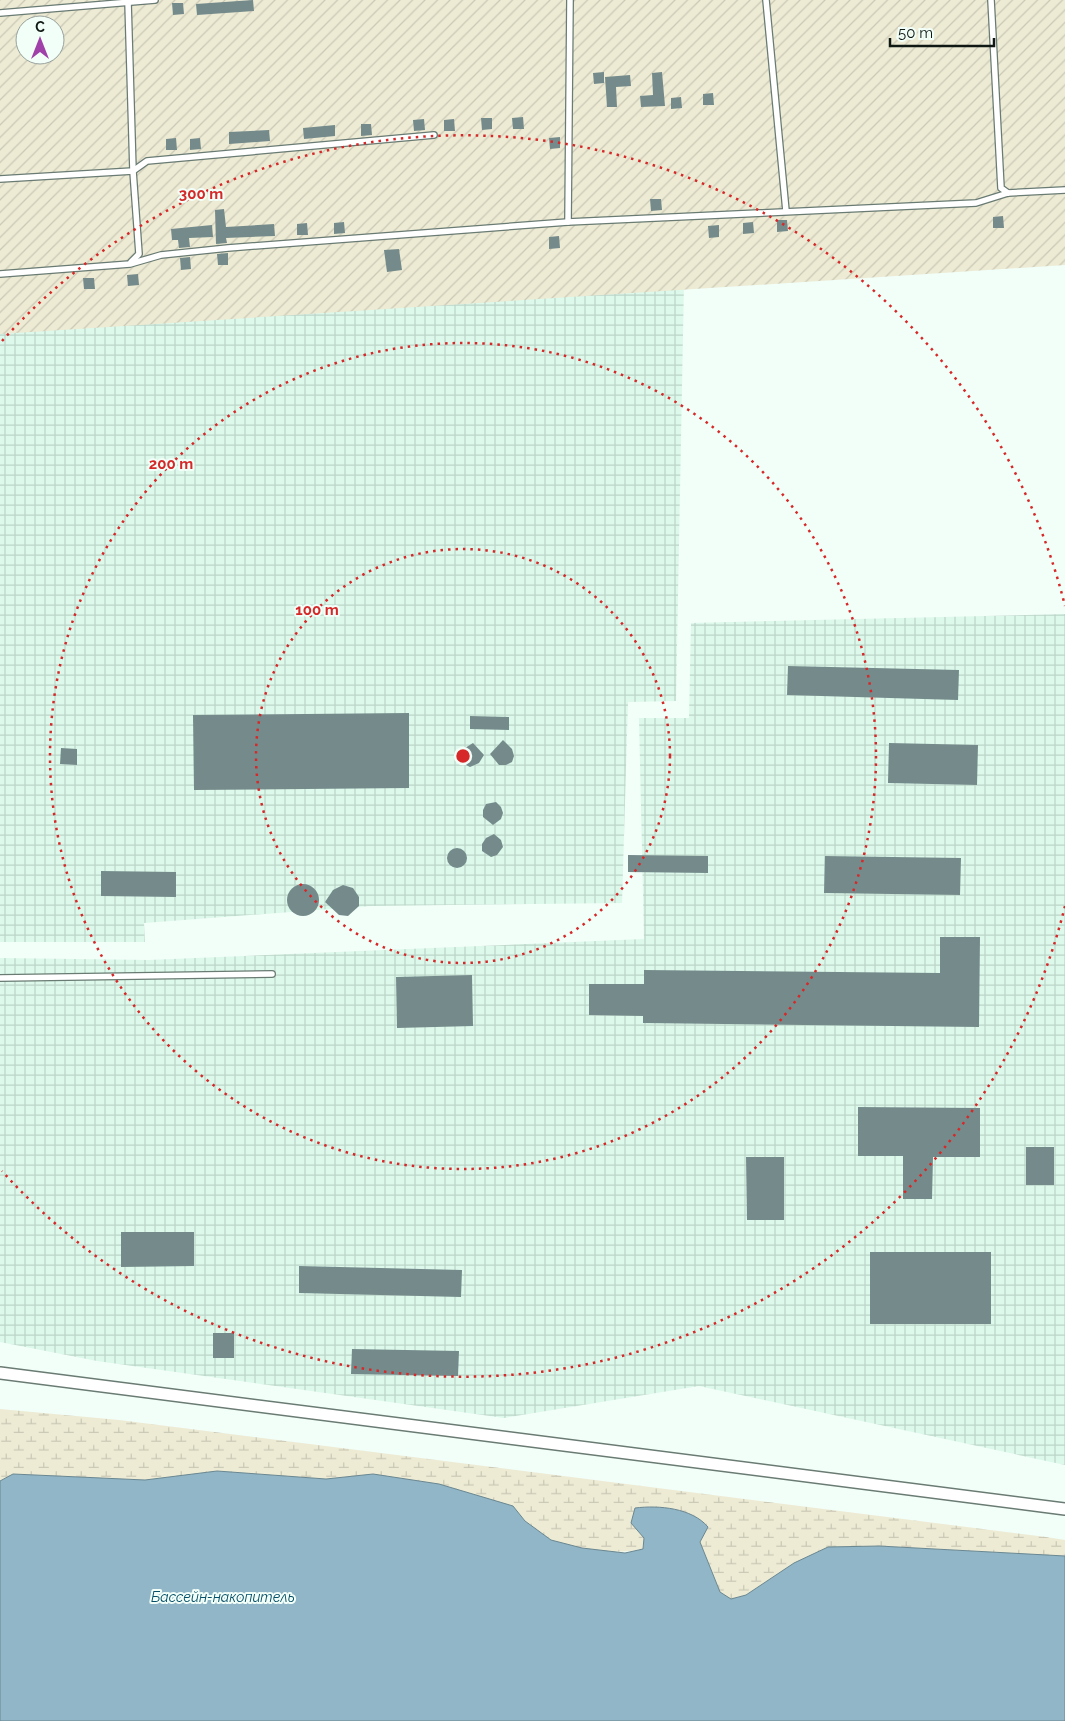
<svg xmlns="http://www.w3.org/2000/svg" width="1065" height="1721" viewBox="0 0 1065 1721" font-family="Raleway,sans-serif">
<defs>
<pattern id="industrial-grid" width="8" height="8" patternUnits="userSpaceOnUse" patternTransform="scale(1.25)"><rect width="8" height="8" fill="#dcf9eb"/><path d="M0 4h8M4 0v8" fill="none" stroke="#bcd5c9"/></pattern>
<pattern id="wetland-marsh" width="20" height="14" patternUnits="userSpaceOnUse" patternTransform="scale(1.25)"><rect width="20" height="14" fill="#edebd4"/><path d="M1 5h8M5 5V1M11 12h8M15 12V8" fill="none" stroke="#cac9b5"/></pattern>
<pattern id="garden-furrows" width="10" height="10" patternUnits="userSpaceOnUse" patternTransform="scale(1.25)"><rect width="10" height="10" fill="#edebd4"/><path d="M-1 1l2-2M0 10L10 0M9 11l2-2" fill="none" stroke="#cac9b5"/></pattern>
</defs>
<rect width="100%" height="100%" fill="#f2fef8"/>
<g fill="url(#industrial-grid)">
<path d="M 684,282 L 676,701 L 628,702 L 622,903 L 371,906 L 144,923 L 145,942 L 0,942 L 0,326 Z"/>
<path d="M 1065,614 L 1065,1465 L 699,1386 L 504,1418 L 97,1361 L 0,1342 L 0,958 L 149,960 L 644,939 L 639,718 L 689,718 L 691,623 Z"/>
</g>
<path fill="url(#wetland-marsh)" d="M 0,1409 L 119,1420 L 1046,1537 L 1065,1540 L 1065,1556 L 879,1546 L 794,1563 L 746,1595 L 731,1599 L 720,1592 L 700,1542 L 708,1527 C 691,1508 659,1505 636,1508 L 644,1538 L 643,1549 C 618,1555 574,1551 551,1540 C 535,1532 523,1519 513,1506 L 373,1474 L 326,1479 L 217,1471 L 145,1480 L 14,1474 L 0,1481 Z"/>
<path fill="url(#garden-furrows)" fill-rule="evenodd" d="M 0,0 L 1065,0 L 1065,265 L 0,334 ZM 25,25 L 55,25 L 55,55 L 25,55 Z"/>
<path fill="#91b6c7" stroke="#6a8791" d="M 217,1471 L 326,1479 L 373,1474 L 439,1484 L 513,1506 L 525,1521 L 551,1540 L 582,1548 L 625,1553 L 643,1549 L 644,1538 L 631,1523 L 635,1508 C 659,1505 692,1508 708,1527 L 700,1542 L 720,1592 L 731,1599 L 746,1595 L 794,1563 L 828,1547 L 879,1546 L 1065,1556 L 1065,1721 L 0,1721 L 0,1481 L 13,1474 L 145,1480 Z"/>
<g fill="#758b8b">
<path d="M 253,0 L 254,11 L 197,15 L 196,4 Z"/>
<path d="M 172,3 L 183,3 L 184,14 L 173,15 Z"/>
<path d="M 604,72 L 604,83 L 594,84 L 593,73 Z"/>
<path d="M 662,72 L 665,106 L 641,107 L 640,96 L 653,95 L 652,73 Z"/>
<path d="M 630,75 L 631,86 L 616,87 L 617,107 L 607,107 L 605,77 Z"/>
<path d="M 713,93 L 714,105 L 703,105 L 703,94 Z"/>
<path d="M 681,97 L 682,108 L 671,109 L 671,98 Z"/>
<path d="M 523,117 L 524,129 L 513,129 L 512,118 Z"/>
<path d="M 481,118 L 492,118 L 492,129 L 482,130 Z"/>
<path d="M 424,119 L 425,130 L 414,131 L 413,120 Z"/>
<path d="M 454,119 L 455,131 L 444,131 L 444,120 Z"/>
<path d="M 361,124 L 371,124 L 372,135 L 361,136 Z"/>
<path d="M 335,125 L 335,136 L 304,139 L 303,128 Z"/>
<path d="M 269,130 L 270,141 L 229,144 L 229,132 Z"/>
<path d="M 560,137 L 560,148 L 550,149 L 549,138 Z"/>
<path d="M 176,138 L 177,150 L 166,150 L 166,139 Z"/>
<path d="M 200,138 L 201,149 L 190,150 L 190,139 Z"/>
<path d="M 650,199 L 661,199 L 662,210 L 651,211 Z"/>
<path d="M 224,209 L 226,227 L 274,224 L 275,236 L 226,238 L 227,243 L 216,244 L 215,210 Z"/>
<path d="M 1003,216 L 1004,228 L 993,228 L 993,217 Z"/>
<path d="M 777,220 L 787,220 L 788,231 L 777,232 Z"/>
<path d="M 344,222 L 345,233 L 334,234 L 334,223 Z"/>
<path d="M 753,222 L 754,233 L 743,234 L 743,223 Z"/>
<path d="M 307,223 L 308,235 L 297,235 L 297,224 Z"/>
<path d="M 212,225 L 213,237 L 189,238 L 190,247 L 179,248 L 178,240 L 172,240 L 171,229 Z"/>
<path d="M 719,225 L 719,237 L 709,238 L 708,226 Z"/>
<path d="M 559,236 L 560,248 L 549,249 L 549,237 Z"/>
<path d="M 399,249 L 402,270 L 387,272 L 384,250 Z"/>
<path d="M 228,253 L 228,265 L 218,265 L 217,254 Z"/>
<path d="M 190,257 L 191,269 L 181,270 L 180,258 Z"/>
<path d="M 138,274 L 139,285 L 128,286 L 127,275 Z"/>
<path d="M 83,278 L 94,278 L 95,289 L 84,289 Z"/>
<path d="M 788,666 L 959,670 L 958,700 L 787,695 Z"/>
<path d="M 409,713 L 409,788 L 194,790 L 193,715 Z"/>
<path d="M 470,716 L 509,717 L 509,730 L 470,729 Z"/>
<path d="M 503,740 L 512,749 L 514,756 L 512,762 L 506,765 L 499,765 L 490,754 Z"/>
<path d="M 473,743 L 484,755 L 479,763 L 470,767 L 464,764 L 461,754 L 465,748 Z"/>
<path d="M 889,743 L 978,745 L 977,785 L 888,783 Z"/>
<path d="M 61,748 L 77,749 L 77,765 L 60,764 Z"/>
<path d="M 496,802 L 501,807 L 503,813 L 501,819 L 493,825 L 483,817 L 483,810 L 486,804 Z"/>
<path d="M 494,834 L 501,840 L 503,847 L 497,855 L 491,857 L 482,851 L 482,844 L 486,838 Z"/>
<circle cx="457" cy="858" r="10"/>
<path d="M 628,855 L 708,856 L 708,873 L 628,872 Z"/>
<path d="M 825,856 L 961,858 L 960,895 L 824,893 Z"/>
<path d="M 101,871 L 176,872 L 176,897 L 101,896 Z"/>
<circle cx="303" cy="900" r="16"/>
<path d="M 343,885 L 353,888 L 359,897 L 359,906 L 348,916 L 339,915 L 325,902 L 333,890 Z"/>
<path d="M 940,937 L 980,937 L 979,1027 L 643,1023 L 643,1016 L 589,1015 L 589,984 L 644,984 L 644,970 L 940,973 Z"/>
<path d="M 472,975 L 473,1026 L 397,1028 L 396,977 Z"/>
<path d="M 858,1107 L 980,1108 L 980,1157 L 933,1157 L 932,1199 L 903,1199 L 903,1156 L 858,1156 Z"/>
<rect x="1026" y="1147" width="28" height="38"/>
<path d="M 746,1157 L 784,1157 L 784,1220 L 747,1220 Z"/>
<path d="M 121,1232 L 194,1232 L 194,1266 L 121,1267 Z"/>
<rect x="870" y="1252" width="121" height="72"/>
<path d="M 299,1266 L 462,1270 L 461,1297 L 299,1293 Z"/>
<rect x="213" y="1333" width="21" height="25"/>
<path d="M 352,1349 L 459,1351 L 458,1376 L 351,1374 Z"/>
</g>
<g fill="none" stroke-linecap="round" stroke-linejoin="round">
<g stroke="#697b73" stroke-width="8">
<g id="service">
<path d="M 766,0 L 786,211"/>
<path d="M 991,0 L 1001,188 L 1008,193"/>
<path d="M 128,2 L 133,171 L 139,254 L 131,262"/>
<path d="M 0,13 L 155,0"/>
<path d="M 0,179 L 133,171 L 147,161 L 434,135"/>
<path d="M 568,222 L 570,0"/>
<path d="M 0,274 L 130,264 L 161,255 L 228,248 L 568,222 L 976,203 L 1008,193 L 1065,190"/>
<path d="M 0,978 L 272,974"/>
</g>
</g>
<g stroke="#697b73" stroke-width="14">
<path id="minor" d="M 0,1373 L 1065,1509"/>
</g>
<use href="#service" stroke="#fff" stroke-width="5.5"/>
<use href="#minor" stroke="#fff" stroke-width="11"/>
</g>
<g fill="none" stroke="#d62828" stroke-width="2.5" stroke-dasharray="2.5 5">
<circle cx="463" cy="756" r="207"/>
<circle cx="463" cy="756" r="413"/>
<path d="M1065 906A620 620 0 0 1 2 1171M2 341A620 620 0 0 1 1065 606"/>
</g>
<g text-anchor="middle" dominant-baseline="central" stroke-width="4" stroke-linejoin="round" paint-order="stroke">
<g font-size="14" font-style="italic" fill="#044e68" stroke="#f2fef8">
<text x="223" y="1597">Бассейн-накопитель</text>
</g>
</g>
<circle cx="463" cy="756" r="8" fill="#d62828" stroke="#f2fef8" stroke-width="2.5"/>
<g font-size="15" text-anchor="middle" font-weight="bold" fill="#d62828" stroke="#f2fef8" stroke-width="4" stroke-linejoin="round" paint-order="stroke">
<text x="201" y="199">300 m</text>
<text x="171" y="469">200 m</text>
<text x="317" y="615">100 m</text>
</g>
<g transform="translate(40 40)"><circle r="24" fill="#f2fef8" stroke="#98a29d"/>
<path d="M0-4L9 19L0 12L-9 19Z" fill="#a040a9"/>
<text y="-8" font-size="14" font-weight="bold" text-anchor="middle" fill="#101814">С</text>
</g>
<path d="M890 38v8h104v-8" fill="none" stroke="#101814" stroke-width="2.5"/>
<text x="898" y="38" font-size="15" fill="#101814" stroke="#f2fef8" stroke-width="4" paint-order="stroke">50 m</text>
</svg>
